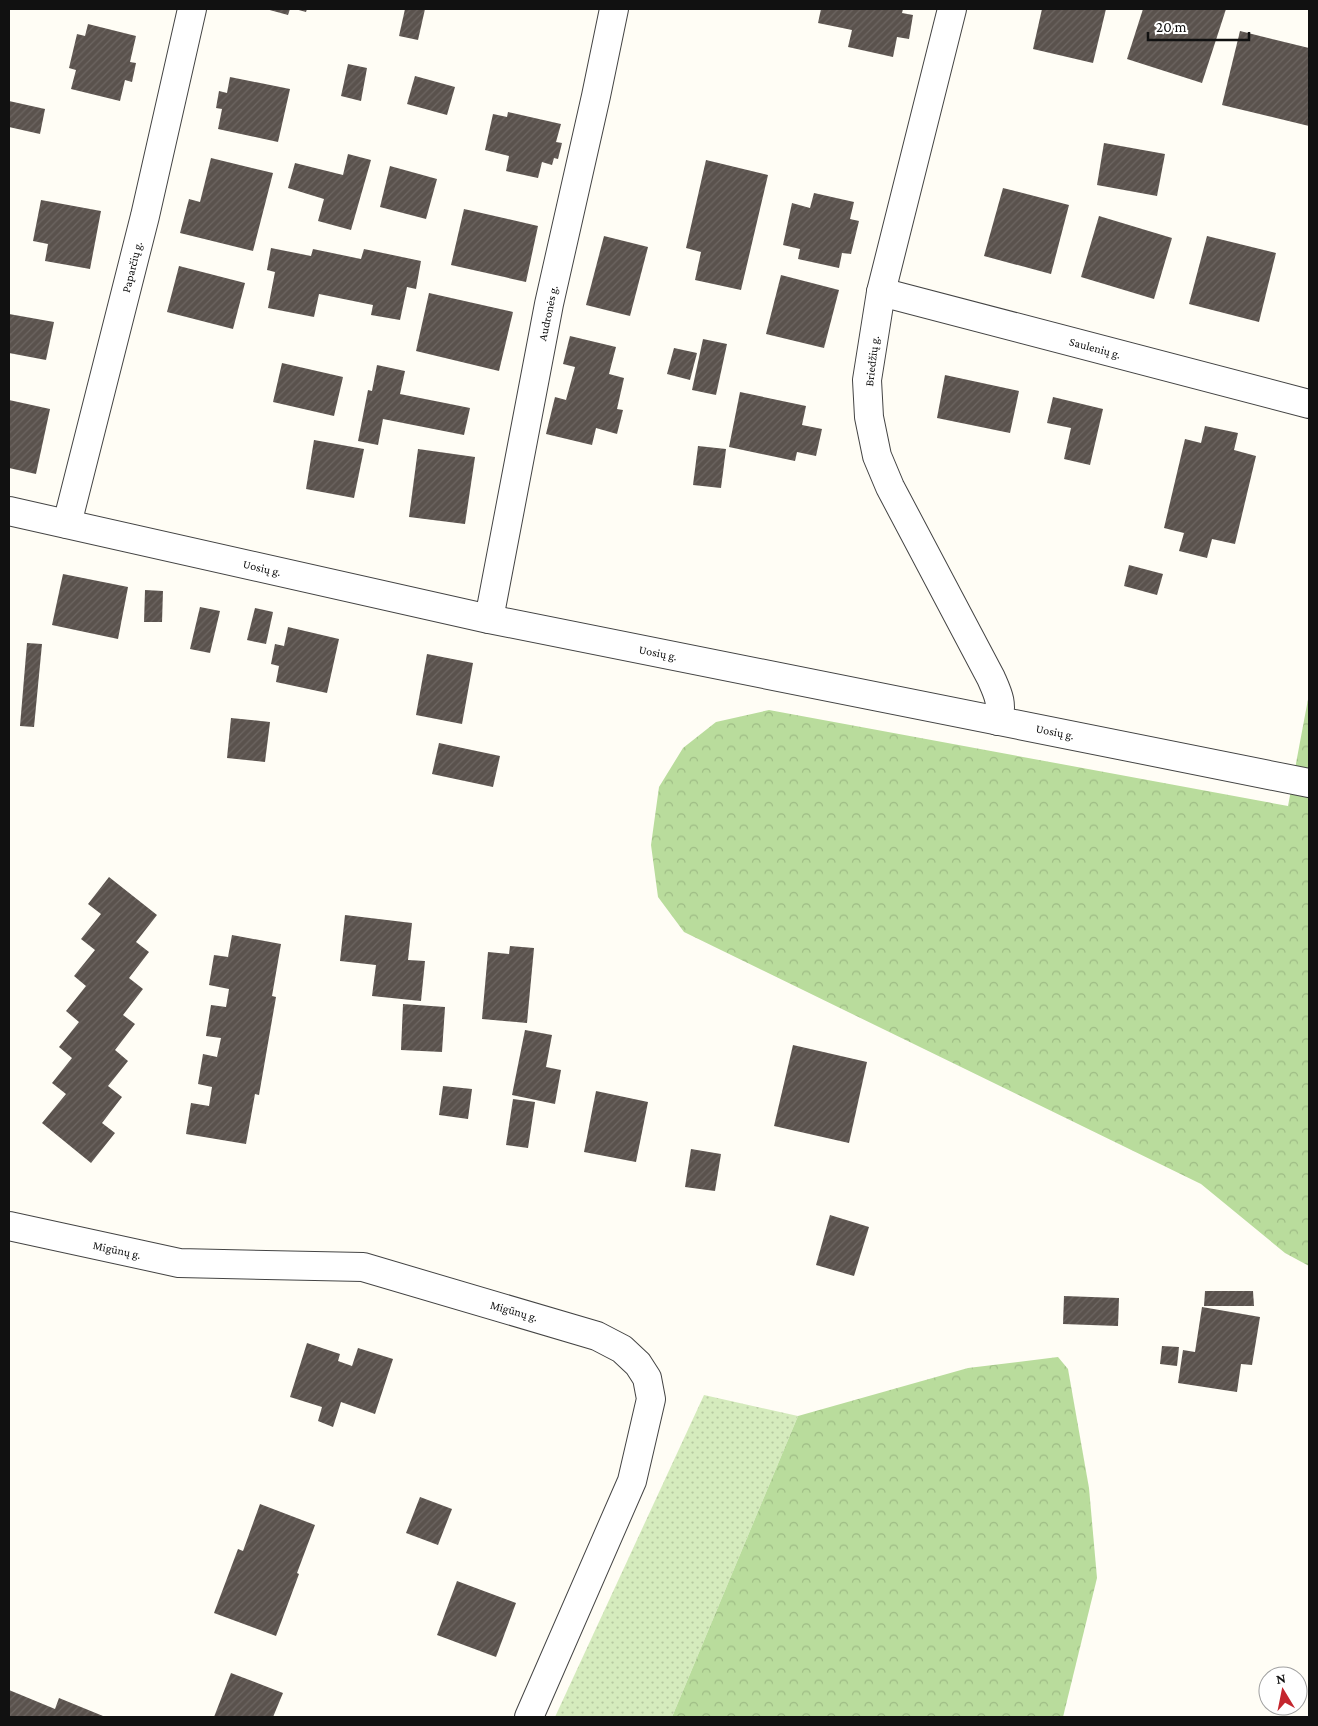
<svg xmlns="http://www.w3.org/2000/svg" width="1318" height="1726" viewBox="0 0 1318 1726" font-family="'Crimson Pro',serif">
<defs>
<pattern id="grass-dots" width="8" height="8" patternUnits="userSpaceOnUse" patternTransform="scale(1.25)"><rect width="8" height="8" fill="#d5ebbd"/><path d="M2 2h.1M6 6h.1" fill="none" stroke="#b6c8a1" stroke-width="1.8" stroke-linecap="round"/></pattern>
<pattern id="forest-crowns" width="20" height="18" patternUnits="userSpaceOnUse" patternTransform="scale(1.25)"><rect width="20" height="18" fill="#b9dc9c"/><path d="M2 6a3 3 0 1 1 6 0M12 15a3 3 0 1 1 6 0" fill="none" stroke="#9ebc85"/></pattern>
<pattern id="building-hatch" width="6" height="6" patternUnits="userSpaceOnUse" patternTransform="scale(1.25)"><rect width="6" height="6" fill="#5a524d"/><path d="M-1 1l2-2M0 6l6-6M5 7l2-2" fill="none" stroke="#6d6662"/></pattern>
</defs>
<rect width="100%" height="100%" fill="#fffdf5"/>
<path fill="url(#grass-dots)" d="M 704,1395 L 798,1416 L 672,1717 L 555,1717 Z"/>
<g fill="url(#forest-crowns)">
<path d="M 1309,694 L 1309,1266 L 1285,1253 L 1201,1184 L 684,932 L 658,897 L 651,845 L 659,787 L 683,748 L 716,722 L 769,710 L 1288,806 Z"/>
<path d="M 1058,1357 L 1068,1369 L 1089,1488 L 1097,1578 L 1063,1717 L 672,1717 L 798,1416 L 968,1368 Z"/>
</g>
<g fill="url(#building-hatch)">
<path d="M 266,9 L 290,9 L 288,15 Z"/>
<path d="M 295,9 L 307,9 L 306,12 Z"/>
<path d="M 405,9 L 425,9 L 418,40 L 399,36 Z"/>
<path d="M 821,9 L 903,9 L 902,13 L 913,15 L 909,39 L 897,37 L 893,57 L 848,47 L 852,30 L 818,23 Z"/>
<path d="M 1042,9 L 1106,9 L 1093,63 L 1033,49 Z"/>
<path d="M 1143,9 L 1226,9 L 1202,83 L 1127,59 Z"/>
<path d="M 88,24 L 136,36 L 130,62 L 136,63 L 132,82 L 125,80 L 120,101 L 71,89 L 76,70 L 69,68 L 77,34 L 85,36 Z"/>
<path d="M 1240,31 L 1309,48 L 1309,126 L 1222,105 Z"/>
<path d="M 348,64 L 367,68 L 361,101 L 341,96 Z"/>
<path d="M 415,76 L 455,87 L 447,115 L 407,104 Z"/>
<path d="M 230,77 L 290,89 L 278,142 L 218,129 L 222,109 L 216,108 L 219,91 L 227,93 Z"/>
<path d="M 9,101 L 45,109 L 40,134 L 9,127 Z"/>
<path d="M 508,112 L 561,124 L 556,142 L 562,143 L 558,159 L 554,158 L 552,165 L 542,162 L 538,178 L 506,171 L 509,156 L 485,150 L 493,114 L 507,117 Z"/>
<path d="M 1104,143 L 1165,154 L 1157,196 L 1097,185 Z"/>
<path d="M 348,154 L 371,160 L 351,230 L 318,221 L 324,199 L 288,188 L 295,163 L 343,175 Z"/>
<path d="M 211,158 L 273,173 L 253,251 L 180,233 L 189,199 L 200,202 Z"/>
<path d="M 706,160 L 768,175 L 741,290 L 695,280 L 701,252 L 686,248 Z"/>
<path d="M 390,166 L 437,179 L 426,219 L 380,207 Z"/>
<path d="M 1003,188 L 1069,205 L 1051,274 L 984,256 Z"/>
<path d="M 814,193 L 854,202 L 850,219 L 859,221 L 851,254 L 842,253 L 839,268 L 798,259 L 800,249 L 783,245 L 792,203 L 810,208 Z"/>
<path d="M 41,200 L 101,211 L 90,269 L 45,261 L 48,244 L 33,241 Z"/>
<path d="M 464,209 L 538,226 L 526,282 L 451,265 Z"/>
<path d="M 1099,216 L 1172,238 L 1154,299 L 1081,277 Z"/>
<path d="M 604,236 L 648,247 L 630,316 L 586,305 Z"/>
<path d="M 1207,236 L 1276,253 L 1259,322 L 1189,304 Z"/>
<path d="M 271,248 L 311,256 L 313,249 L 361,259 L 364,249 L 421,261 L 416,289 L 407,287 L 400,320 L 371,315 L 373,305 L 319,294 L 314,317 L 268,308 L 275,272 L 267,270 Z"/>
<path d="M 179,266 L 245,283 L 233,329 L 167,312 Z"/>
<path d="M 781,275 L 839,290 L 824,348 L 766,334 Z"/>
<path d="M 429,293 L 513,312 L 499,371 L 416,351 Z"/>
<path d="M 9,314 L 54,322 L 46,360 L 9,353 Z"/>
<path d="M 570,336 L 616,347 L 609,374 L 624,378 L 617,409 L 623,410 L 617,434 L 596,428 L 592,445 L 546,434 L 555,397 L 566,400 L 575,367 L 563,364 Z"/>
<path d="M 703,339 L 727,344 L 716,395 L 692,390 Z"/>
<path d="M 674,348 L 697,353 L 690,380 L 667,374 Z"/>
<path d="M 282,363 L 343,377 L 334,416 L 273,402 Z"/>
<path d="M 377,365 L 405,371 L 400,394 L 470,408 L 464,435 L 383,419 L 378,445 L 358,441 L 368,390 L 372,391 Z"/>
<path d="M 945,375 L 1019,391 L 1010,433 L 937,418 Z"/>
<path d="M 740,392 L 806,406 L 802,425 L 822,429 L 816,456 L 797,452 L 795,461 L 729,447 Z"/>
<path d="M 1053,397 L 1103,409 L 1090,465 L 1064,459 L 1071,428 L 1047,423 Z"/>
<path d="M 9,400 L 50,409 L 36,474 L 9,468 Z"/>
<path d="M 1205,426 L 1238,433 L 1234,450 L 1256,456 L 1235,544 L 1212,539 L 1207,558 L 1179,551 L 1184,533 L 1164,528 L 1185,439 L 1201,443 Z"/>
<path d="M 314,440 L 364,449 L 354,498 L 306,489 Z"/>
<path d="M 698,446 L 726,449 L 721,488 L 693,485 Z"/>
<path d="M 418,449 L 475,457 L 465,524 L 409,517 Z"/>
<path d="M 1129,565 L 1163,574 L 1157,595 L 1124,586 Z"/>
<path d="M 63,574 L 128,587 L 118,639 L 52,625 Z"/>
<path d="M 145,590 L 163,591 L 162,622 L 144,622 Z"/>
<path d="M 200,607 L 220,611 L 210,653 L 190,649 Z"/>
<path d="M 255,608 L 273,612 L 266,644 L 247,640 Z"/>
<path d="M 288,627 L 339,639 L 327,693 L 276,682 L 279,666 L 271,664 L 275,644 L 284,646 Z"/>
<path d="M 27,643 L 42,644 L 34,727 L 20,726 Z"/>
<path d="M 427,654 L 473,663 L 462,724 L 416,715 Z"/>
<path d="M 231,718 L 270,722 L 265,762 L 227,758 Z"/>
<path d="M 439,743 L 500,756 L 493,787 L 432,774 Z"/>
<path d="M 109,877 L 157,915 L 136,942 L 149,952 L 129,978 L 143,989 L 123,1015 L 135,1024 L 115,1050 L 128,1061 L 108,1086 L 122,1097 L 102,1123 L 115,1133 L 91,1163 L 42,1123 L 66,1094 L 52,1083 L 72,1058 L 59,1047 L 79,1022 L 66,1011 L 86,986 L 74,976 L 95,950 L 81,939 L 101,914 L 88,904 Z"/>
<path d="M 345,915 L 412,923 L 408,960 L 425,961 L 421,1001 L 372,996 L 376,965 L 340,961 Z"/>
<path d="M 232,935 L 281,944 L 272,996 L 276,997 L 259,1095 L 255,1094 L 246,1144 L 186,1134 L 191,1103 L 209,1106 L 212,1087 L 198,1084 L 203,1054 L 217,1057 L 221,1038 L 206,1036 L 211,1005 L 226,1007 L 229,989 L 209,985 L 214,955 L 228,957 Z"/>
<path d="M 510,946 L 534,948 L 527,1023 L 482,1019 L 488,952 L 509,954 Z"/>
<path d="M 403,1004 L 445,1007 L 442,1052 L 401,1050 Z"/>
<path d="M 525,1030 L 552,1035 L 546,1067 L 561,1070 L 555,1104 L 512,1095 Z"/>
<path d="M 793,1045 L 867,1062 L 849,1143 L 774,1126 Z"/>
<path d="M 443,1086 L 472,1089 L 468,1119 L 439,1115 Z"/>
<path d="M 596,1091 L 648,1102 L 636,1162 L 584,1152 Z"/>
<path d="M 513,1099 L 535,1102 L 528,1148 L 506,1145 Z"/>
<path d="M 691,1149 L 721,1154 L 715,1191 L 685,1187 Z"/>
<path d="M 830,1215 L 869,1227 L 854,1276 L 816,1265 Z"/>
<path d="M 1205,1291 L 1253,1291 L 1254,1306 L 1204,1306 Z"/>
<path d="M 1064,1296 L 1119,1298 L 1118,1326 L 1063,1324 Z"/>
<path d="M 1202,1307 L 1260,1317 L 1252,1365 L 1241,1364 L 1237,1392 L 1178,1383 L 1183,1350 L 1195,1352 Z"/>
<path d="M 307,1343 L 340,1354 L 338,1361 L 352,1366 L 358,1348 L 393,1359 L 375,1414 L 341,1402 L 333,1427 L 318,1421 L 322,1407 L 290,1397 Z"/>
<path d="M 1162,1346 L 1179,1347 L 1177,1366 L 1160,1364 Z"/>
<path d="M 420,1497 L 452,1509 L 438,1545 L 406,1533 Z"/>
<path d="M 260,1504 L 315,1525 L 297,1573 L 299,1574 L 276,1636 L 214,1613 L 238,1549 L 243,1551 Z"/>
<path d="M 457,1581 L 516,1603 L 496,1657 L 437,1635 Z"/>
<path d="M 231,1673 L 283,1693 L 273,1717 L 214,1717 Z"/>
<path d="M 9,1690 L 55,1709 L 59,1698 L 103,1716 L 103,1717 L 9,1717 Z"/>
</g>
<g fill="none" stroke-linecap="round" stroke-linejoin="round">
<g stroke="#444" stroke-width="30">
<g id="minor">
<path d="M 952,9 L 881,292 L 867,380 L 869,417 L 877,456 L 890,487 L 991,678 C 998,694 1003,703 998,721"/>
<path d="M 881,292 L 1309,404"/>
<path d="M 9,511 L 489,619 L 1309,783"/>
<path d="M 67,524 L 145,216 L 192,9"/>
<path d="M 489,619 L 549,304 L 596,96 L 614,9"/>
<path d="M 9,1226 L 179,1263 L 363,1267 L 597,1336 L 622,1349 L 638,1364 L 647,1378 L 651,1399 L 632,1481 L 529,1717"/>
</g>
</g>
<use href="#minor" stroke="#fff" stroke-width="28"/>
</g>
<g text-anchor="middle" dominant-baseline="central" stroke-width="5" stroke-linejoin="round" paint-order="stroke">
<g font-size="12" fill="#111" stroke="#fff">
<text transform="translate(132 267) rotate(-76)">Paparčių g.</text>
<text transform="translate(548 313) rotate(-78)">Audronės g.</text>
<text transform="translate(1095 348) rotate(15)">Saulenių g.</text>
<text transform="translate(872 361) rotate(-83)">Briedžių g.</text>
<text transform="translate(262 568) rotate(13)">Uosių g.</text>
<text transform="translate(658 653) rotate(11)">Uosių g.</text>
<text transform="translate(1055 732) rotate(11)">Uosių g.</text>
<text transform="translate(117 1250) rotate(12)">Migūnų g.</text>
<text transform="translate(514 1311) rotate(16)">Migūnų g.</text>
</g>
</g>
<rect width="1318" height="1726" fill="none" stroke="#111111" stroke-width="20"/>
<g transform="translate(1283 1691) rotate(350)"><circle r="24" fill="#ffffff" stroke="#a0a0a0"/>
<path d="M0-4L9 19L0 12L-9 19Z" fill="#c4262e"/>
<text y="-8" font-size="14" font-weight="bold" text-anchor="middle" fill="#111111">N</text>
</g>
<path d="M1148 32v8h101v-8" fill="none" stroke="#111111" stroke-width="2.5"/>
<text x="1156" y="32" font-size="15" fill="#111111" stroke="#ffffff" stroke-width="4" paint-order="stroke">20 m</text>
</svg>
